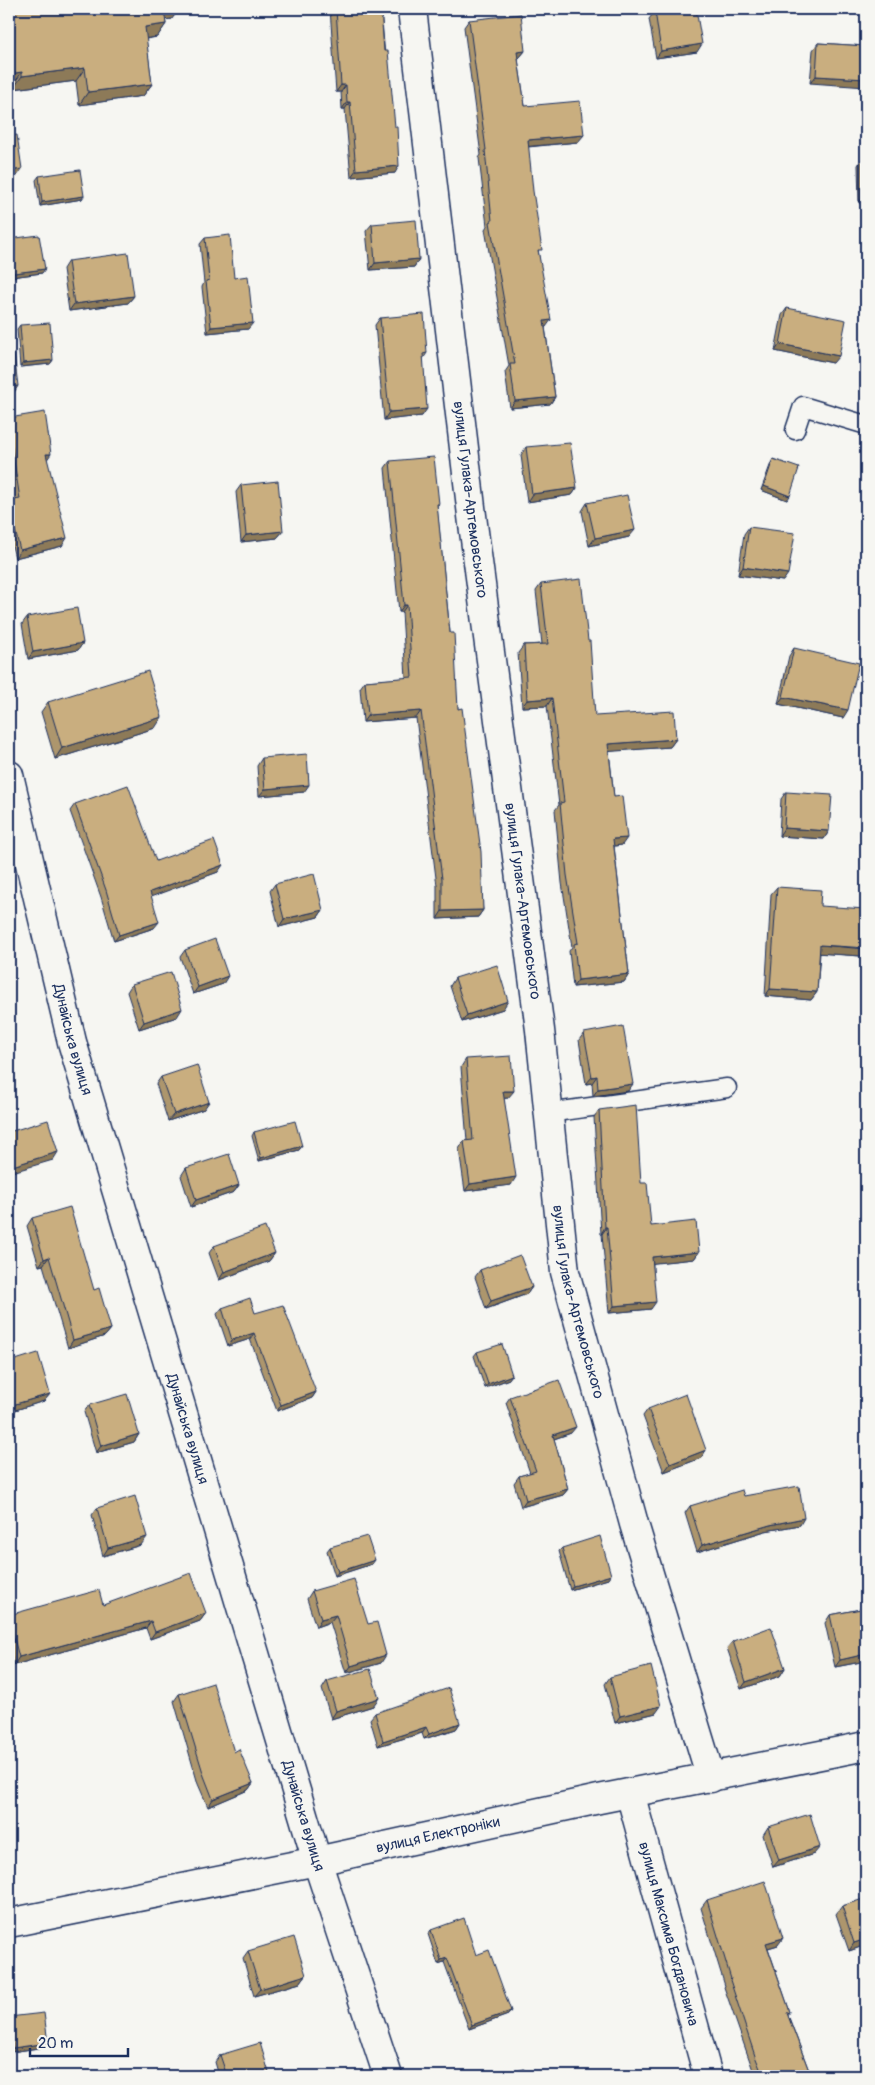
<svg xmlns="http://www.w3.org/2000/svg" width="875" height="2085" viewBox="0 0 875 2085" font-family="Pangolin,sans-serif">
<rect width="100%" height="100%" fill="#f6f6f2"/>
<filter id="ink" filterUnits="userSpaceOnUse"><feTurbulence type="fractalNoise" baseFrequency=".02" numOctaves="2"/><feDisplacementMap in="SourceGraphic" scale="10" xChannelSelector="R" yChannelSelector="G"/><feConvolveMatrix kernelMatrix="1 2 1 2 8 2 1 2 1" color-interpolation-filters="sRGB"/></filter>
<g filter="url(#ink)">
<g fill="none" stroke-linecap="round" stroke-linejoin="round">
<g stroke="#1b2f5e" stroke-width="21">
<g id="service">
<path d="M 795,430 L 803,406 L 866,425"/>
<path d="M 548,1113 L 727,1088"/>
</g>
</g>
<g stroke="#1b2f5e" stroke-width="31">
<g id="minor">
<path id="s1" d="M 412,9 L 473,524 L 540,1030 L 565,1272 L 634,1524 L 711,1778"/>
<path id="s2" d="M 9,775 L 72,1042 L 317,1861 L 388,2076"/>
<path id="s3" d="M 630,1793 L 708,2076"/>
</g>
</g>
<g stroke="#1b2f5e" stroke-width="31">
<g id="secondary">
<path id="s4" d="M 9,1923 L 317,1861 L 599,1799 L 866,1746"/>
</g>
</g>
<use href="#service" stroke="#f6f6f2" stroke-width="18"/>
<use href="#minor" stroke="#f6f6f2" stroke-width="28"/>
<use href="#secondary" stroke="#f6f6f2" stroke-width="28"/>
</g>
<g fill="#ad966d" stroke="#1b2f5e">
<path d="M 9,9 L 172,19 L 165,19 L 166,24 L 157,37 L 146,39 L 152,84 L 143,96 L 79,105 L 76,81 L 13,89 L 13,85 L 9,86 Z"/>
<path d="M 330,9 L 381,9 L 395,173 L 351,177 L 345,109 L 342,109 L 341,92 L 336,92 Z"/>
<path d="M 655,11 L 697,52 L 656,58 L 649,19 Z"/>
<path d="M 469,20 L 525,51 L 519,58 L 518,59 L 525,106 L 578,142 L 528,147 L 546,327 L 545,327 L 555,397 L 550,404 L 510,408 L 505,372 L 509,366 L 485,229 L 487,226 L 479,158 L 481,155 L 464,27 Z"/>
<path d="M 818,43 L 866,46 L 810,83 L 813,50 Z"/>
<path d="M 863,158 L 866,158 L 866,203 L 859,203 L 858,165 Z"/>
<path d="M 39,176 L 82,199 L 40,206 L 36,180 Z"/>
<path d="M 372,224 L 419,259 L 414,267 L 370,270 L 366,231 Z"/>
<path d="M 205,238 L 234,278 L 248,329 L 207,333 L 202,287 L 204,283 L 200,244 Z"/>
<path d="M 9,239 L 42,273 L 11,277 L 9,258 Z"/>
<path d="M 68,261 L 134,296 L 128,303 L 69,311 L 63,269 Z"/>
<path d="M 787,308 L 833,363 L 775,351 L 782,315 Z"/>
<path d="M 380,318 L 427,353 L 423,359 L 422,416 L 384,420 L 375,325 Z"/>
<path d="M 20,325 L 53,360 L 50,364 L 20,367 L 17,329 Z"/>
<path d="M 9,418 L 47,460 L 62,546 L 15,558 L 9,534 L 9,501 L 14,500 L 9,469 Z"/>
<path d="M 526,447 L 577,488 L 572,495 L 527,502 L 521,455 Z"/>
<path d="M 773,459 L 787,500 L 761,490 L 771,463 Z"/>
<path d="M 390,461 L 439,504 L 437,507 L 458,709 L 483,910 L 478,917 L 437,919 L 437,886 L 416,718 L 363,722 L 360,688 L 365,681 L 406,678 L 402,612 L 399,612 L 385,468 Z"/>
<path d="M 241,485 L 283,531 L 277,538 L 241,542 L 236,492 Z"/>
<path d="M 587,503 L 629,537 L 589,546 L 582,511 Z"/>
<path d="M 749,527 L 783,581 L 738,575 L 744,534 Z"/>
<path d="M 541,584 L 595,716 L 676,739 L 670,747 L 609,751 L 614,797 L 622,845 L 614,846 L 629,974 L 624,982 L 573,987 L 569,951 L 572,947 L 562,883 L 555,810 L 559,805 L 547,706 L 522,707 L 518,653 L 524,645 L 542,644 L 536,591 Z"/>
<path d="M 27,617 L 83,643 L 78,650 L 28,659 L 22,624 Z"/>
<path d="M 794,648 L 843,718 L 778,704 L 789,656 Z"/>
<path d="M 48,702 L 155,728 L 55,759 L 41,712 Z"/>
<path d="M 262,758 L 304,792 L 259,796 L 257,766 Z"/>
<path d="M 786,792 L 829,831 L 824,839 L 779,836 L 781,799 Z"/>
<path d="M 75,804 L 156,861 L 218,872 L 151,896 L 154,928 L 114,941 L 101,897 L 70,811 Z"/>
<path d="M 275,884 L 323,910 L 318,917 L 279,927 L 270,891 Z"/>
<path d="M 777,887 L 820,906 L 861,956 L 820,953 L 817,992 L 811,1000 L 765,996 L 771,894 Z"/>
<path d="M 185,950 L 223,984 L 193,994 L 180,957 Z"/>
<path d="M 455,978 L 503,1009 L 462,1022 L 450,986 Z"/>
<path d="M 132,984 L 177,1017 L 139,1029 L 127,992 Z"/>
<path d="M 584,1033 L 628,1091 L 593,1096 L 592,1083 L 586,1084 L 579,1040 Z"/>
<path d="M 466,1059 L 508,1098 L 504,1098 L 511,1185 L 465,1191 L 459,1149 L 464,1141 L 467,1141 L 461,1067 Z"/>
<path d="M 161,1077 L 204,1109 L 168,1121 L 156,1084 Z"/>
<path d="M 599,1110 L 651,1226 L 699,1252 L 694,1259 L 653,1263 L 651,1309 L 609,1313 L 602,1234 L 601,1234 L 594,1117 Z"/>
<path d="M 254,1132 L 302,1146 L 299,1150 L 259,1161 L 252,1136 Z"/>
<path d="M 186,1168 L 239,1185 L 234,1192 L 191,1207 L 181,1176 Z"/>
<path d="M 32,1218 L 94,1290 L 111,1329 L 105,1336 L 68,1348 L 43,1265 L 39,1266 L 27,1226 Z"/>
<path d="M 214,1246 L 275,1253 L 269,1261 L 219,1280 L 209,1253 Z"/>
<path d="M 480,1270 L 532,1287 L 527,1294 L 486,1309 L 475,1277 Z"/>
<path d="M 222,1308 L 255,1313 L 316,1392 L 312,1398 L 277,1411 L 250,1339 L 228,1346 L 217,1314 Z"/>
<path d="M 477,1352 L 509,1379 L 485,1388 L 474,1356 Z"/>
<path d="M 9,1362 L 50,1394 L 44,1401 L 9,1412 Z"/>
<path d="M 510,1397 L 571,1433 L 554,1439 L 568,1489 L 563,1495 L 521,1507 L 514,1483 L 519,1476 L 530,1473 L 506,1403 Z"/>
<path d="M 89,1405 L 139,1434 L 134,1442 L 96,1453 L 84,1412 Z"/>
<path d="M 648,1409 L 706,1450 L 701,1458 L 664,1472 L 643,1416 Z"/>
<path d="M 744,1496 L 800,1525 L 765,1531 L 697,1552 L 685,1513 L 690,1506 Z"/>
<path d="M 97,1508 L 141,1545 L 103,1556 L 92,1515 Z"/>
<path d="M 330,1547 L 372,1564 L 335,1576 L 327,1551 Z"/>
<path d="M 562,1548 L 608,1579 L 570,1590 L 559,1551 Z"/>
<path d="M 312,1591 L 381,1663 L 346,1673 L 330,1622 L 316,1627 L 307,1599 Z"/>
<path d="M 103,1605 L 206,1613 L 200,1621 L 150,1639 L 146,1628 L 14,1665 L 9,1647 L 9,1615 Z"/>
<path d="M 866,1608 L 866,1661 L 835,1667 L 825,1623 L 830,1615 Z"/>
<path d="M 733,1641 L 785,1668 L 780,1676 L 741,1689 L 727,1648 Z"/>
<path d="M 610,1677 L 656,1713 L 615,1723 L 605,1684 Z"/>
<path d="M 327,1681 L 373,1706 L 331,1719 L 322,1689 Z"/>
<path d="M 179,1694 L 234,1752 L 253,1783 L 248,1790 L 208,1807 L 198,1784 L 174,1701 Z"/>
<path d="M 375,1713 L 460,1723 L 456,1729 L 424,1739 L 422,1733 L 378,1746 L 370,1719 Z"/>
<path d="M 768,1827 L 814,1854 L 773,1867 L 763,1835 Z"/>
<path d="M 707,1900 L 778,1945 L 768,1948 L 790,2012 L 788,2015 L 811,2076 L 755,2076 L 724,1987 L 725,1986 L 701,1908 Z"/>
<path d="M 842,1906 L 866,1945 L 849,1951 L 836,1914 Z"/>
<path d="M 431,1930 L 476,1955 L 508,2015 L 469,2029 L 444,1962 L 438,1964 L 428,1934 Z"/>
<path d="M 248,1951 L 306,1975 L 300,1983 L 254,1996 L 243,1958 Z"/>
<path d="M 9,2017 L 45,2047 L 11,2052 L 9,2037 Z"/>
<path d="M 220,2055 L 270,2076 L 219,2076 L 215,2062 Z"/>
</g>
<g fill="#8d7a59" stroke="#1b2f5e">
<path d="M 163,9 L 179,9 L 172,19 L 155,21 Z"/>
<path d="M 166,24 L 157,37 L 136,40 L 145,27 Z"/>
<path d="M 702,44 L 697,52 L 656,58 L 661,51 Z"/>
<path d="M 525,51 L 519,58 L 512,59 L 517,52 Z"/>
<path d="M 85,68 L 76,81 L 13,89 L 22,76 Z"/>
<path d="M 22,72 L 13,85 L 9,86 L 9,74 Z"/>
<path d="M 816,76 L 866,79 L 866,87 L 810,83 Z"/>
<path d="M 152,84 L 143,96 L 79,105 L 88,92 Z"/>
<path d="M 341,85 L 346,85 L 341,92 L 336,92 Z"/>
<path d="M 347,102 L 350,102 L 345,109 L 342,109 Z"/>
<path d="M 584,135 L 578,142 L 523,147 L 528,140 Z"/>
<path d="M 399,166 L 395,173 L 351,177 L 356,170 Z"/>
<path d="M 22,169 L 17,176 L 9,177 L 9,171 Z"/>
<path d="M 864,195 L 866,195 L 866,203 L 859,203 Z"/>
<path d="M 84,196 L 82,199 L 40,206 L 42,202 Z"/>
<path d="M 419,259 L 414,267 L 370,270 L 375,263 Z"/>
<path d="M 45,269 L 42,273 L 11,277 L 14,273 Z"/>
<path d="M 134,296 L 128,303 L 69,311 L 74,304 Z"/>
<path d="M 551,320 L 546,327 L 539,329 L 544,321 Z"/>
<path d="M 253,323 L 248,329 L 207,333 L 211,327 Z"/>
<path d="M 780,344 L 839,356 L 833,363 L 775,351 Z"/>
<path d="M 53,360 L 50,364 L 20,367 L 23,363 Z"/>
<path d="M 18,386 L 13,394 L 9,394 L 9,387 Z"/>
<path d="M 555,397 L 550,404 L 510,408 L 515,401 Z"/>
<path d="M 427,409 L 422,416 L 384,420 L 389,412 Z"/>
<path d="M 46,454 L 51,454 L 46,461 Z"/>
<path d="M 764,486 L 790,496 L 787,500 L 761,490 Z"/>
<path d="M 577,488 L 572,495 L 527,502 L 532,494 Z"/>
<path d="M 635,530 L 629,537 L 589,546 L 595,538 Z"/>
<path d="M 283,531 L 277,538 L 241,542 L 246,535 Z"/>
<path d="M 67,538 L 62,546 L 15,558 L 20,550 Z"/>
<path d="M 743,567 L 788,574 L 783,581 L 738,575 Z"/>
<path d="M 404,605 L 407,605 L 402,612 L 399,612 Z"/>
<path d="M 83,643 L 78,650 L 28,659 L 33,652 Z"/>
<path d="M 783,697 L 848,710 L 843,718 L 778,704 Z"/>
<path d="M 552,698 L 547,706 L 522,707 L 527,700 Z"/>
<path d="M 421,711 L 416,718 L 363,722 L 368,715 Z"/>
<path d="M 162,717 L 155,728 L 55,759 L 62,748 Z"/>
<path d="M 676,739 L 670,747 L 603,752 L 608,744 Z"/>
<path d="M 309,785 L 304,792 L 259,796 L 265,789 Z"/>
<path d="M 784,828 L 829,831 L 824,839 L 779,836 Z"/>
<path d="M 627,838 L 622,845 L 607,847 L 613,839 Z"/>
<path d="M 223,865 L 218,872 L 145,899 L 150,892 Z"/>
<path d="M 323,910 L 318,917 L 279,927 L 284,919 Z"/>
<path d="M 483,910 L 478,917 L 437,919 L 442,911 Z"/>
<path d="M 159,922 L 154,928 L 114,941 L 119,935 Z"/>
<path d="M 820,945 L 866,949 L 861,956 L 815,953 Z"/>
<path d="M 629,974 L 624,982 L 573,987 L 578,980 Z"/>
<path d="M 228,976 L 223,984 L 193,994 L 198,987 Z"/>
<path d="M 770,989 L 817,992 L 811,1000 L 765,996 Z"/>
<path d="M 508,1001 L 503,1009 L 462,1022 L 467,1015 Z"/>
<path d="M 182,1009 L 177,1017 L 139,1029 L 144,1022 Z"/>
<path d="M 597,1076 L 592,1083 L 586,1084 L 592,1077 Z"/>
<path d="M 633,1084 L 628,1091 L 593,1096 L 598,1089 Z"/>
<path d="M 503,1091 L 514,1091 L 508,1098 L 498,1099 Z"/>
<path d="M 209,1102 L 204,1109 L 168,1121 L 174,1114 Z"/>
<path d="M 302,1146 L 299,1150 L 259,1161 L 261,1158 Z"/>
<path d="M 58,1152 L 53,1160 L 9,1173 L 9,1167 Z"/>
<path d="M 516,1177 L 511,1185 L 465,1191 L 470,1184 Z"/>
<path d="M 239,1185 L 234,1192 L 191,1207 L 196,1200 Z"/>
<path d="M 605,1227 L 607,1227 L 602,1234 L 601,1234 Z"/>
<path d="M 699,1252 L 694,1259 L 647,1264 L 652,1257 Z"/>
<path d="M 275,1253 L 269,1261 L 219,1280 L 224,1272 Z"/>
<path d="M 49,1257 L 43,1265 L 39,1266 L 44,1259 Z"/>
<path d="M 532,1287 L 527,1294 L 486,1309 L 491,1301 Z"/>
<path d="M 656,1302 L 651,1309 L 609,1313 L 614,1306 Z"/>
<path d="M 111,1329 L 105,1336 L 68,1348 L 73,1340 Z"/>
<path d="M 254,1333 L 250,1339 L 228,1346 L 232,1340 Z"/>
<path d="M 512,1375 L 509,1379 L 485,1388 L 488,1384 Z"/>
<path d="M 316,1392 L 312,1398 L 277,1411 L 281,1405 Z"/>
<path d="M 50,1394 L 44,1401 L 9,1412 L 9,1410 L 12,1405 Z"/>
<path d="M 576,1427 L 571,1433 L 548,1441 L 553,1435 Z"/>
<path d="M 139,1434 L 134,1442 L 96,1453 L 101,1446 Z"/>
<path d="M 706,1450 L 701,1458 L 664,1472 L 670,1464 Z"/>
<path d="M 568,1489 L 563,1495 L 521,1507 L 526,1500 Z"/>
<path d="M 804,1518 L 800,1525 L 765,1531 L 697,1552 L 702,1545 L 770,1525 Z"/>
<path d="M 147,1537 L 141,1545 L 103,1556 L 108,1548 Z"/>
<path d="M 375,1560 L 372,1564 L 335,1576 L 338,1572 Z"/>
<path d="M 611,1575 L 608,1579 L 570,1590 L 573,1586 Z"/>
<path d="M 206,1613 L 200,1621 L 150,1639 L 155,1632 Z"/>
<path d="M 336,1615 L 330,1622 L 316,1627 L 321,1619 Z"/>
<path d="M 151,1621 L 146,1628 L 14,1665 L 19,1657 Z"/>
<path d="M 866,1654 L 866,1661 L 835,1667 L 840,1660 Z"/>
<path d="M 386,1655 L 381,1663 L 346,1673 L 351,1666 Z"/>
<path d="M 785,1668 L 780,1676 L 741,1689 L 746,1682 Z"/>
<path d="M 379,1698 L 373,1706 L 331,1719 L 336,1711 Z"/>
<path d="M 661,1706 L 656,1713 L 615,1723 L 620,1716 Z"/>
<path d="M 460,1723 L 456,1729 L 424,1739 L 429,1734 Z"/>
<path d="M 426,1727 L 422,1733 L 378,1746 L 383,1741 Z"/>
<path d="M 253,1783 L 248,1790 L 208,1807 L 213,1799 Z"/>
<path d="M 820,1847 L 814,1854 L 773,1867 L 779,1860 Z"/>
<path d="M 783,1938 L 778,1945 L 761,1950 L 766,1943 Z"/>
<path d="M 866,1939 L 866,1945 L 849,1951 L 854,1943 Z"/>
<path d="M 447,1958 L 444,1962 L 438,1964 L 441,1960 Z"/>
<path d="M 306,1975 L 300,1983 L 254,1996 L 260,1989 Z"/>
<path d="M 511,2011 L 508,2015 L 469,2029 L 472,2025 Z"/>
<path d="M 48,2043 L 45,2047 L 11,2052 L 13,2048 Z"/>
</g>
<g fill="#c9ae7f" stroke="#1b2f5e">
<path d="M 9,9 L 164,9 L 166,24 L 145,27 L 152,84 L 88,92 L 85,68 L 22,76 L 22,72 L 9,74 Z"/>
<path d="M 336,9 L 381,9 L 384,51 L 388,51 L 395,127 L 397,127 L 399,166 L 356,170 L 350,102 L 347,102 L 346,85 L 341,85 Z"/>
<path d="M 669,9 L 696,9 L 702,44 L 661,51 L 655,11 Z"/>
<path d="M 521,14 L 525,51 L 517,52 L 525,106 L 580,101 L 584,135 L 528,140 L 533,191 L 542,250 L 538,250 L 551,320 L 544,321 L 555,397 L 515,401 L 510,364 L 515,364 L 490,222 L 492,221 L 485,150 L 486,150 L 469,20 Z"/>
<path d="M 818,43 L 866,46 L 866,79 L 816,76 Z"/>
<path d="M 17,135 L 22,169 L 9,171 L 9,136 Z"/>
<path d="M 863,158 L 866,158 L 866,195 L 864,195 Z"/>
<path d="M 80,170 L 84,196 L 42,202 L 39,176 Z"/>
<path d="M 416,220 L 419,259 L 375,263 L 372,224 Z"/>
<path d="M 39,235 L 45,269 L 14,273 L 9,239 Z"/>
<path d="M 230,235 L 234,278 L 248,276 L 253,323 L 211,327 L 206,281 L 209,280 L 205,238 Z"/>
<path d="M 128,253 L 134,296 L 74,304 L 68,261 Z"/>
<path d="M 787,308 L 846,320 L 839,356 L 780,344 Z"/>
<path d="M 424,314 L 427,353 L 423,354 L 427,409 L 389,412 L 380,318 Z"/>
<path d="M 50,323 L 53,360 L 23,363 L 20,325 Z"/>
<path d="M 9,354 L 14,354 L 18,386 L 9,387 Z"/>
<path d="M 45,412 L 51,454 L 46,454 L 67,538 L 20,550 L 9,506 L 9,501 L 20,499 L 9,429 L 9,418 Z"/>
<path d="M 570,443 L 577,488 L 532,494 L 526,447 Z"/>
<path d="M 434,457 L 439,504 L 437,504 L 450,633 L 454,633 L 458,709 L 462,708 L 481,852 L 483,910 L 442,911 L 442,879 L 421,711 L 368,715 L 365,681 L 412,677 L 407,605 L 404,605 L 390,461 Z"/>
<path d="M 773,459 L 799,468 L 790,496 L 764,486 Z"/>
<path d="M 278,481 L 283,531 L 246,535 L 241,485 Z"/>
<path d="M 627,495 L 635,530 L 595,538 L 587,503 Z"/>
<path d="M 749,527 L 795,533 L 788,574 L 743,567 Z"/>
<path d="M 581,579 L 588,641 L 590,641 L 595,716 L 674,711 L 676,739 L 608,744 L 614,797 L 622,796 L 627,838 L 613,839 L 629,974 L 578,980 L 574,944 L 578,943 L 567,875 L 560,803 L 564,802 L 552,698 L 527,700 L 524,645 L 548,644 L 541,584 Z"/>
<path d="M 77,608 L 83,643 L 33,652 L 27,617 Z"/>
<path d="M 794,648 L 859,663 L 848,710 L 783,697 Z"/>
<path d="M 148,671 L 162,717 L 62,748 L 48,702 Z"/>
<path d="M 307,754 L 309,785 L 265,789 L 262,758 Z"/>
<path d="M 128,785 L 156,861 L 214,840 L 223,865 L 150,892 L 159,922 L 119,935 L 106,890 L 75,804 Z"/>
<path d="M 786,792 L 832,795 L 829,831 L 784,828 Z"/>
<path d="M 314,874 L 323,910 L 284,919 L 275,884 Z"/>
<path d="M 777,887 L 821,890 L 820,906 L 866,909 L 866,948 L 820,945 L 817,992 L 770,989 Z"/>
<path d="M 215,939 L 228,976 L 198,987 L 185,950 Z"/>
<path d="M 497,965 L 508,1001 L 467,1015 L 455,978 Z"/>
<path d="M 171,972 L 182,1009 L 144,1022 L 132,984 Z"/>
<path d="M 623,1026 L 633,1084 L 598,1089 L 597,1076 L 592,1077 L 584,1033 Z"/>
<path d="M 511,1056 L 514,1091 L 503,1091 L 516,1177 L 470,1184 L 464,1141 L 473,1140 L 466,1059 Z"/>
<path d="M 197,1065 L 209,1102 L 174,1114 L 161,1077 Z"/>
<path d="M 636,1105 L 641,1183 L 647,1183 L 651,1226 L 696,1221 L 699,1252 L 652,1257 L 656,1302 L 614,1306 L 607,1227 L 605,1227 L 599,1110 Z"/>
<path d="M 48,1120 L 58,1152 L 9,1167 L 13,1179 L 9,1180 L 9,1132 Z"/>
<path d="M 295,1121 L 302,1146 L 261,1158 L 254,1132 Z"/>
<path d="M 229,1154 L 239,1185 L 196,1200 L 186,1168 Z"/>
<path d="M 70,1207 L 94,1290 L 99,1288 L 111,1329 L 73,1340 L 49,1257 L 44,1259 L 32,1218 Z"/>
<path d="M 265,1227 L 275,1253 L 224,1272 L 214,1246 Z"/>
<path d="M 520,1255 L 532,1287 L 491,1301 L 480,1270 Z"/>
<path d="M 250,1298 L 255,1313 L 283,1305 L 316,1392 L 281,1405 L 254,1333 L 232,1340 L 222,1308 Z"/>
<path d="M 502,1344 L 512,1375 L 488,1384 L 477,1352 Z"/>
<path d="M 38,1353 L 50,1394 L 12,1405 L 9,1395 L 9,1362 Z"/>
<path d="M 559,1380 L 576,1427 L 553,1435 L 568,1489 L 526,1500 L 519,1476 L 536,1471 L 510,1397 Z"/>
<path d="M 127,1394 L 139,1434 L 101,1446 L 89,1405 Z"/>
<path d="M 686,1394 L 706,1450 L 670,1464 L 648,1409 Z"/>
<path d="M 799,1486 L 804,1518 L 770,1525 L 702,1545 L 690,1506 L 742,1490 L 744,1496 Z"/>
<path d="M 135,1496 L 147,1537 L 108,1548 L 97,1508 Z"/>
<path d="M 367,1536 L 375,1560 L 338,1572 L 330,1547 Z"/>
<path d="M 600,1536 L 611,1575 L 573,1586 L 562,1548 Z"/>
<path d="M 191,1573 L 206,1613 L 155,1632 L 151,1621 L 19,1657 L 9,1620 L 9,1615 L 99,1590 L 103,1605 Z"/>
<path d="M 354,1579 L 368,1624 L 377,1622 L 386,1655 L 351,1666 L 336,1615 L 321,1619 L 312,1591 Z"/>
<path d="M 866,1608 L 866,1654 L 840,1660 L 830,1615 Z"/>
<path d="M 771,1627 L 785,1668 L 746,1682 L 733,1641 Z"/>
<path d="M 651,1666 L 661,1706 L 620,1716 L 610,1677 Z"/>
<path d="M 370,1669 L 379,1698 L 336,1711 L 327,1681 Z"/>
<path d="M 213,1683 L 234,1752 L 239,1749 L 253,1783 L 213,1799 L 204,1776 L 179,1694 Z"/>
<path d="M 449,1688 L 460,1723 L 429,1734 L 426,1727 L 383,1741 L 375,1713 Z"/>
<path d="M 810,1814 L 820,1847 L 779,1860 L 768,1827 Z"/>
<path d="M 765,1881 L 783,1938 L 766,1943 L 790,2012 L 787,2013 L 811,2076 L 763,2076 L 755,2056 L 730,1980 L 731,1979 L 707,1900 Z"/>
<path d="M 866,1898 L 866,1939 L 854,1943 L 842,1906 Z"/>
<path d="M 464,1918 L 476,1955 L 489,1950 L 511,2011 L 472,2025 L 447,1958 L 441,1960 L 431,1930 Z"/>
<path d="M 294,1937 L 306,1975 L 260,1989 L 248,1951 Z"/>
<path d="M 44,2013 L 48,2043 L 13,2048 L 9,2017 Z"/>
<path d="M 260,2043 L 270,2076 L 227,2076 L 220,2055 Z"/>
<path d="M 524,2069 L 526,2076 L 498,2076 Z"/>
</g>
</g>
<g text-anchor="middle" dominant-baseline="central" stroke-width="4.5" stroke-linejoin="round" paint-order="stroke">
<g font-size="15" fill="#1b2f5e" stroke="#f6f6f2">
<text stroke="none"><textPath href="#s1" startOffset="494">вулиця Гулака-Артемовського</textPath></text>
<text stroke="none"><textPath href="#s1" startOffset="899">вулиця Гулака-Артемовського</textPath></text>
<text stroke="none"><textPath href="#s2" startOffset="272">Дунайська вулиця</textPath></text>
<text stroke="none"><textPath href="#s1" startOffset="1304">вулиця Гулака-Артемовського</textPath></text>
<text stroke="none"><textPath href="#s2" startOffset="678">Дунайська вулиця</textPath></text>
<text stroke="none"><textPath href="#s2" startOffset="1082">Дунайська вулиця</textPath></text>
<text stroke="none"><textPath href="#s4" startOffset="438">вулиця Електроніки</textPath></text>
<text stroke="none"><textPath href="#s3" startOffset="146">вулиця Максима Богдановича</textPath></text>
</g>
</g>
<rect width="875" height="2085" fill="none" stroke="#f6f6f2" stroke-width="30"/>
<rect x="15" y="15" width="845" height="2055" fill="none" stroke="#1b2f5e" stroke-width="2" filter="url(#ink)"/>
<path d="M30 2048v8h98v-8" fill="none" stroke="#1b2f5e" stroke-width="2.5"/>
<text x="38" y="2048" font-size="15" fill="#1b2f5e" stroke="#f6f6f2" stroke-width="4" paint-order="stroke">20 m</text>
</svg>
